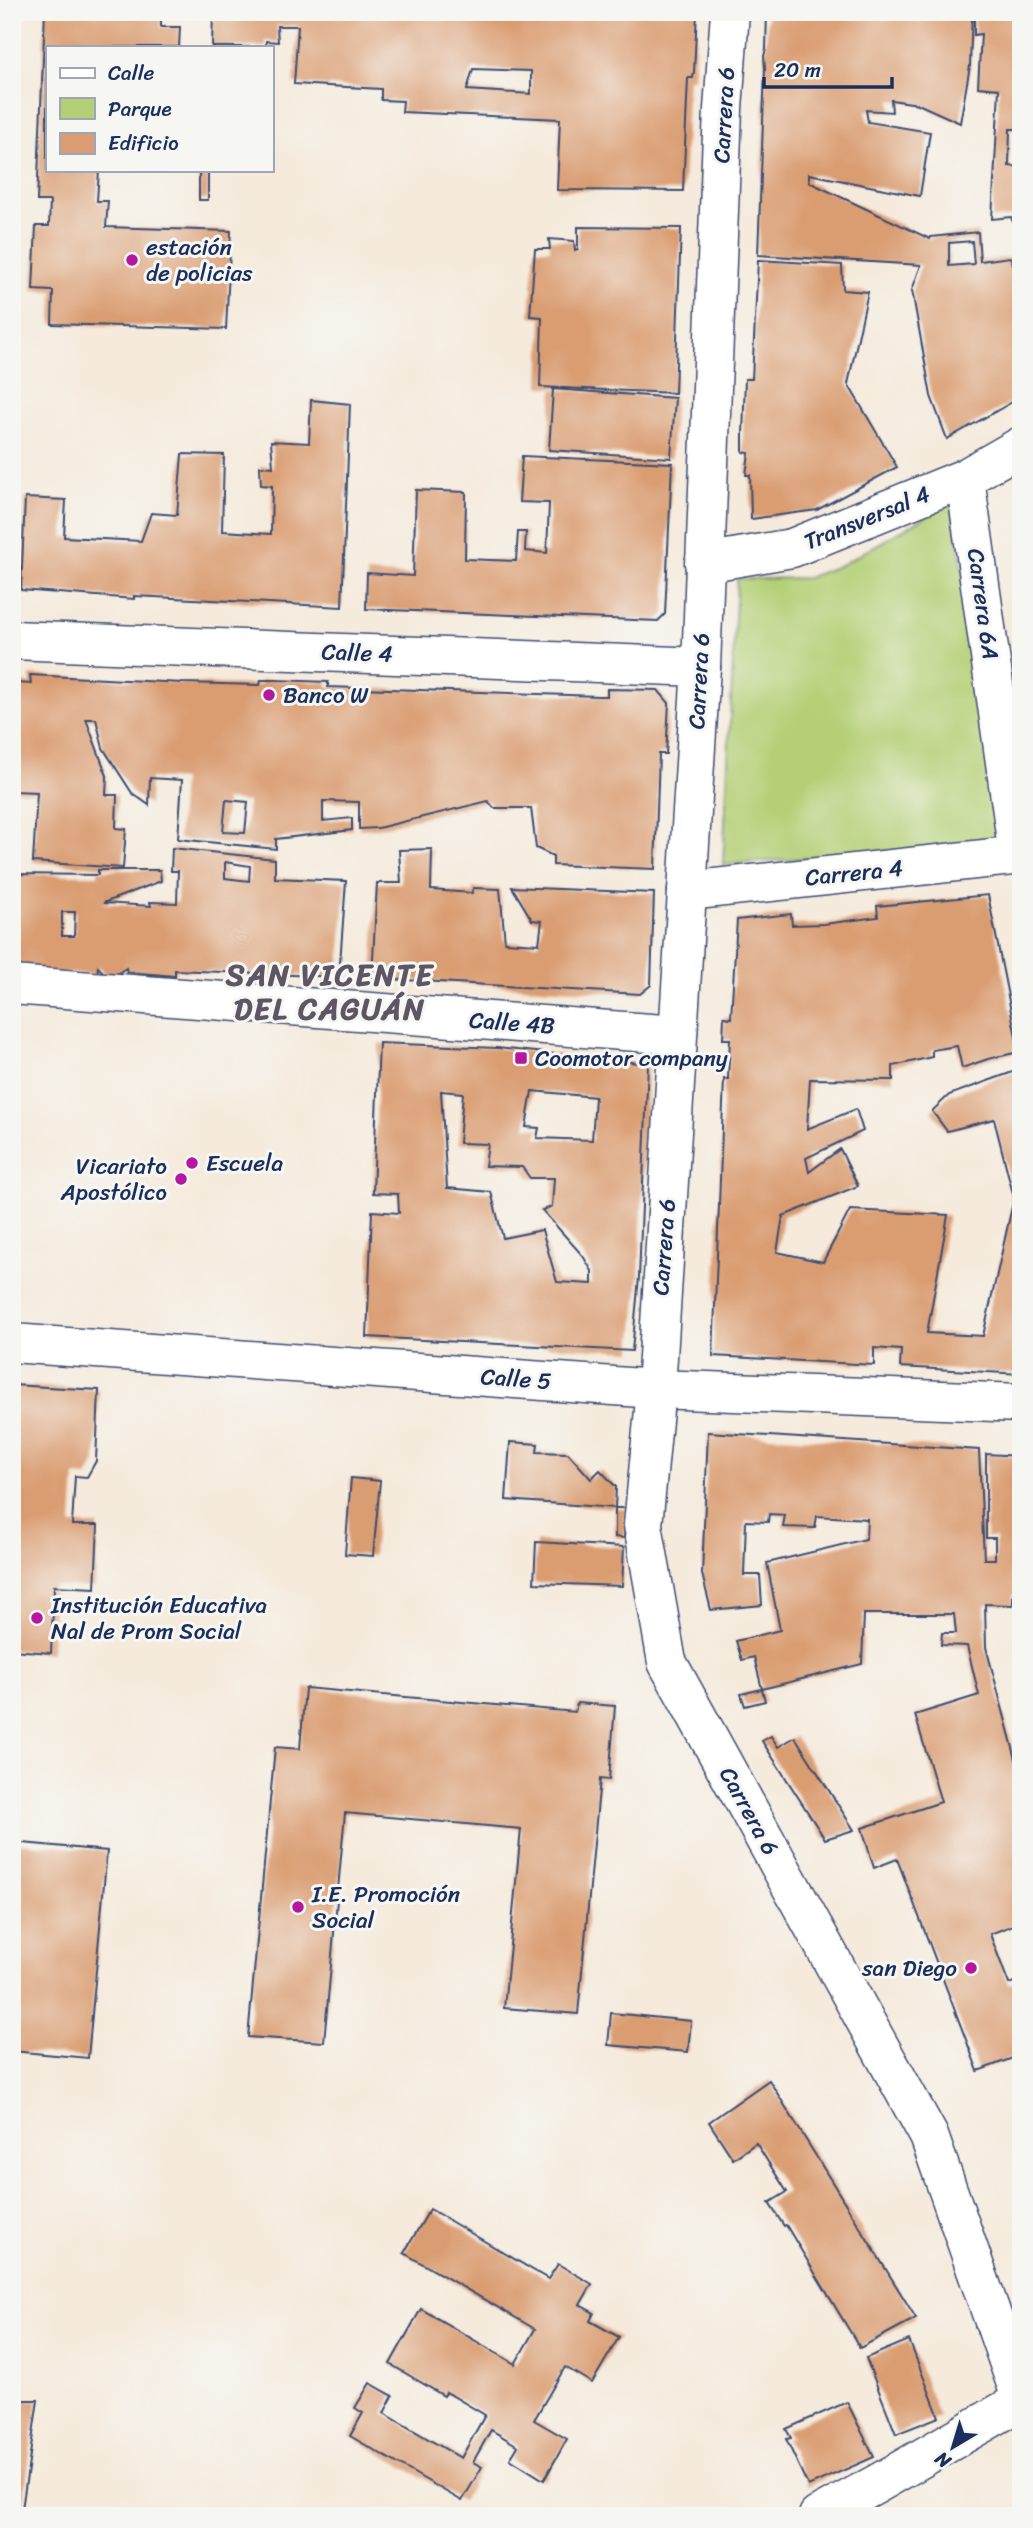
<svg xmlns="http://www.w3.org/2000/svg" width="1033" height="2528" viewBox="0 0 1033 2528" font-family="Sriracha,sans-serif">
<rect width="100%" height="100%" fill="#f6f6f2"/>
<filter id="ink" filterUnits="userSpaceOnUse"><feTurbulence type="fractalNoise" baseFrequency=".0143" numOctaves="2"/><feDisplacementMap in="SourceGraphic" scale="14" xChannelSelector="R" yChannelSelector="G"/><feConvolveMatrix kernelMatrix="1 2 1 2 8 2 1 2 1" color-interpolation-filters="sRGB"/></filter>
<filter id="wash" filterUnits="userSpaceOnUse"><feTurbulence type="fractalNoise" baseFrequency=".00686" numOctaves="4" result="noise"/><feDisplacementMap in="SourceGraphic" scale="28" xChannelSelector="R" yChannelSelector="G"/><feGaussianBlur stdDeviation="1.57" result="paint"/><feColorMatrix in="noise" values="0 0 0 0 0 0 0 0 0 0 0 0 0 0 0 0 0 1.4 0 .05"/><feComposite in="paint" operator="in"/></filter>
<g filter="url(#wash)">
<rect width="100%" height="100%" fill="#f5eadb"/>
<path fill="#b4cf75" stroke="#687f6a" stroke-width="2" d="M 952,502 L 1005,842 L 723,865 L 737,579 L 807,578 L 841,565 Z"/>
<g id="blocks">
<g fill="#da9d72" fill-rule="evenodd">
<path d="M 45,12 L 161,12 L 161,27 L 180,27 L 179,47 L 47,47 L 47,170 L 99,170 L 97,201 L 108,201 L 106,227 L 231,231 L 226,329 L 52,324 L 53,291 L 33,290 L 36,226 L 49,226 L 50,201 L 37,201 Z"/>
<path d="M 213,12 L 697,12 L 694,72 L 693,78 L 688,78 L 683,191 L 557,190 L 560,119 L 402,112 L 403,101 L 381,100 L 381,89 L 294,84 L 298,26 L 277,26 L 278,42 L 266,41 L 266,47 L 212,47 ZM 473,69 L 531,71 L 531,94 L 467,90 Z"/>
<path d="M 767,12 L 972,12 L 970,66 L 960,123 L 918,104 L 891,100 L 892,112 L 866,110 L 868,122 L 930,132 L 920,196 L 809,174 L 809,182 L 930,239 L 931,237 L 978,232 L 980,261 L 1010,257 L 1021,286 L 1019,304 L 1021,309 L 1021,397 L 947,439 L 931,396 L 912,290 L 921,265 L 758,255 L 765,68 L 764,56 L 766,49 ZM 972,241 L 974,264 L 949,266 L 949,243 Z"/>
<path d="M 974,12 L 1021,12 L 1021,129 L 1010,129 L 1009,166 L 1021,167 L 1021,225 L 1014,225 L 1011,217 L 992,219 L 999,89 L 978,87 L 981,34 L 974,35 Z"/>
<rect x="199" y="170" width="9" height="30"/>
<path d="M 578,227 L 681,228 L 675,393 L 540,387 L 542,317 L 530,316 L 535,249 L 550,249 L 549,239 L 574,241 L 575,250 L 578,249 Z"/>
<path d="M 758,260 L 842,265 L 843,290 L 868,292 L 848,384 L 897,467 L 817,510 L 751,519 L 750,475 L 746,475 L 749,453 L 743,452 L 743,434 L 745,379 L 752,379 Z"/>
<path d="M 553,389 L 675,398 L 671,458 L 549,450 Z"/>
<path d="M 311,400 L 350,404 L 342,607 L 155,597 L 134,596 L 134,599 L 21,590 L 25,498 L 66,500 L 64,537 L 141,541 L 151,513 L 177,515 L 182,454 L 224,455 L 222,531 L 271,534 L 272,486 L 261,485 L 260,466 L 273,467 L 271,441 L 309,443 Z"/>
<path d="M 522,456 L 672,463 L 665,614 L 658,621 L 366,609 L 367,573 L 413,576 L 416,490 L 466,492 L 465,559 L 516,561 L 518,532 L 526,532 L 525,551 L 547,553 L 549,503 L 519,502 Z"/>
<path d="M 30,675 L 182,683 L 260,685 L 261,680 L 276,680 L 328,682 L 328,687 L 599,696 L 607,696 L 607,689 L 658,690 L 669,703 L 666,754 L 659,754 L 655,869 L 553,865 L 553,856 L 536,848 L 531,808 L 494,808 L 488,801 L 378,828 L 359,829 L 359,802 L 323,801 L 323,821 L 352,818 L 352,830 L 276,839 L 276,849 L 178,839 L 182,780 L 150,778 L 149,805 L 132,793 L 103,748 L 96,719 L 86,719 L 107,776 L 106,795 L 117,795 L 116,828 L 126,829 L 123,868 L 33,862 L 37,792 L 13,791 L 18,683 L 31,684 ZM 226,800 L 248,802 L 245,833 L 223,832 Z"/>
<path d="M 172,848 L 275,859 L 275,878 L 346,881 L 339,977 L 175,970 L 175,976 L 127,972 L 126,968 L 115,975 L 104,973 L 98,967 L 97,974 L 12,973 L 12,874 L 98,875 L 98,870 L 160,870 L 161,881 L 103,903 L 151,906 L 150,902 L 177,903 L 178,871 L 171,871 ZM 225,862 L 250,866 L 249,881 L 225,878 ZM 62,912 L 75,912 L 74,936 L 62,936 Z"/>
<path d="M 432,849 L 431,890 L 472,893 L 473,888 L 500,889 L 505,942 L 539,944 L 542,921 L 532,920 L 512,887 L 654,893 L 651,985 L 640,994 L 372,978 L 377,883 L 401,883 L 399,850 Z"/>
<path d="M 988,895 L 1019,1052 L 988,1059 L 962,1068 L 957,1046 L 932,1050 L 932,1057 L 893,1066 L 893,1080 L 810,1079 L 807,1129 L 856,1109 L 863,1131 L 806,1158 L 809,1172 L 840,1149 L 858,1186 L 783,1216 L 777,1252 L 823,1262 L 850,1210 L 948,1215 L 927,1333 L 983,1336 L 1014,1198 L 994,1119 L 947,1131 L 932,1111 L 949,1095 L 1021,1069 L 1021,1374 L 900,1367 L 901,1350 L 874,1348 L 874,1365 L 713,1356 L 724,1079 L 728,1079 L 730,1039 L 723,1039 L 724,1017 L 731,1018 L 737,920 L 791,914 L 792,925 L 824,924 L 878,917 L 877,906 Z"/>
<path d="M 379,1043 L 497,1048 L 648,1064 L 639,1277 L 632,1351 L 367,1337 L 372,1211 L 399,1213 L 398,1194 L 373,1193 ZM 441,1091 L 463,1093 L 459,1143 L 488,1144 L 485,1166 L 522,1167 L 530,1178 L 554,1178 L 552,1207 L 542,1210 L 583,1256 L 592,1271 L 592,1284 L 557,1282 L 542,1230 L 503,1238 L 491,1192 L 447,1188 ZM 532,1091 L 595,1097 L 592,1140 L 537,1138 L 539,1128 L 526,1127 Z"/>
<path d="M 12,1385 L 99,1390 L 96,1461 L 87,1477 L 75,1476 L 72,1525 L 98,1525 L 95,1588 L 54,1586 L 51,1653 L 12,1650 Z"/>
<path d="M 708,1432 L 979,1450 L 984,1559 L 995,1559 L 995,1538 L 986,1538 L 986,1454 L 1021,1456 L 1021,1595 L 1013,1595 L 1013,1605 L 985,1604 L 986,1647 L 1021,1778 L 1021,1922 L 990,1934 L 1009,1984 L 1021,1980 L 1021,2055 L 978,2071 L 897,1859 L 874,1868 L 862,1828 L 941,1802 L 915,1715 L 979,1695 L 967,1646 L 941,1645 L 942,1633 L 956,1633 L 954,1614 L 864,1614 L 862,1664 L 762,1689 L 754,1657 L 742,1660 L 736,1641 L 780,1630 L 767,1563 L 866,1539 L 867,1519 L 817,1516 L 815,1528 L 783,1527 L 785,1515 L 769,1514 L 768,1522 L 746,1521 L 744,1575 L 760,1575 L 762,1605 L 711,1610 L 702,1574 Z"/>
<path d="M 510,1442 L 538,1444 L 537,1452 L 568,1453 L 591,1479 L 600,1470 L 616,1487 L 615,1508 L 506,1500 Z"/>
<path d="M 351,1478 L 380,1481 L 373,1556 L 345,1554 Z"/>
<path d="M 615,1508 L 626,1508 L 624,1538 L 615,1537 Z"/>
<path d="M 536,1542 L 624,1547 L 622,1586 L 534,1583 Z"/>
<path d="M 305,1688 L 575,1712 L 577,1703 L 615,1706 L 609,1780 L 600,1779 L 578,2014 L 504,2008 L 521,1829 L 345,1813 L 324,2042 L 248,2037 L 275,1747 L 300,1749 Z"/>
<path d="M 762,1689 L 765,1701 L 745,1706 L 741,1694 Z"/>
<path d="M 771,1736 L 778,1747 L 795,1737 L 854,1830 L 825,1839 L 762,1741 Z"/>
<path d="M 12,1842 L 107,1851 L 88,2058 L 12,2051 Z"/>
<path d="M 611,2013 L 691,2021 L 688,2052 L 608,2045 Z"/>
<path d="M 769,2080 L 916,2318 L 860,2348 L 786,2225 L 784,2226 L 769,2203 L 787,2192 L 756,2143 L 733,2159 L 709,2122 Z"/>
<path d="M 430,2209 L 548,2279 L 558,2264 L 592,2284 L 580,2305 L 594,2313 L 590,2321 L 619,2337 L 592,2383 L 565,2367 L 534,2420 L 567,2439 L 544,2480 L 510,2459 L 518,2446 L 491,2430 L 473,2462 L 482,2467 L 462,2501 L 350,2436 L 363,2413 L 355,2408 L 370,2383 L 393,2396 L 384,2413 L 461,2458 L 485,2415 L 446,2392 L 444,2396 L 390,2364 L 421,2309 L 515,2364 L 535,2329 L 404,2253 Z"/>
<path d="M 909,2340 L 939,2417 L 896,2434 L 866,2358 Z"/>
<path d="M 12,2400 L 38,2400 L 21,2516 L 12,2516 Z"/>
<path d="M 847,2402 L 874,2457 L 808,2486 L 786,2439 L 791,2438 L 786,2429 Z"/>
</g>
</g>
</g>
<g filter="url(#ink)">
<use href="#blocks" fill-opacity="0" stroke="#3c4b71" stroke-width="2"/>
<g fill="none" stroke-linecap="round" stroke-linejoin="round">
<g stroke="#3c4b71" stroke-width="41">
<g id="minor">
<path d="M 965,478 L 1018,855"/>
<path d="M 704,563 L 792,548 L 965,478 L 1021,446"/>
<path d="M 687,891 L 1021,855"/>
<path d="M 12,985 L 677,1035"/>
<path d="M 656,1389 L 1021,1403"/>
<path d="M 818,2516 L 875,2485 L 1021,2401"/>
</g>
</g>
<g stroke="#3c4b71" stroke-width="41">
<g id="major">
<path d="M 730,12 L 723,109 L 701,667 L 656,1389 L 643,1525 L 667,1662 L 929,2136 L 1021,2398"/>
<path d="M 12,640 L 701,667"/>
<path d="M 12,1343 L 656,1389"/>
</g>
</g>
<use href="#minor" stroke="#fff" stroke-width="38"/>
<use href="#major" stroke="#fff" stroke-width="38"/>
</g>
</g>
<g fill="#b5179e" stroke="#f6f6f2" stroke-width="2.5">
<circle cx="132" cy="260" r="7"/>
<circle cx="269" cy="695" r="7"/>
<rect x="514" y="1051" width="14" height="14" rx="3.5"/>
<circle cx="192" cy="1163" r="7"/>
<circle cx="181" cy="1179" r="7"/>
<circle cx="37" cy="1618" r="7"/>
<circle cx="298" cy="1907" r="7"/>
<circle cx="971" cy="1968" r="7"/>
</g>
<g text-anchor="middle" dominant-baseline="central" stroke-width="6" stroke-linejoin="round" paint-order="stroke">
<g font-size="23" fill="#1b2f5e" stroke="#f6f6f2">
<text transform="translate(724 115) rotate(-87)">Carrera 6</text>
<text transform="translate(867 518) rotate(-22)">Transversal 4</text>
<text transform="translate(983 604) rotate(82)">Carrera 6A</text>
<text transform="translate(357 653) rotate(2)">Calle 4</text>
<text transform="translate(699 681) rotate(-87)">Carrera 6</text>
<text transform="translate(854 873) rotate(-6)">Carrera 4</text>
<text transform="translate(512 1023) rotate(4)">Calle 4B</text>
<text transform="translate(664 1247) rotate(-86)">Carrera 6</text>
<text transform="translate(516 1379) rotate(4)">Calle 5</text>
<text transform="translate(749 1811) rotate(61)">Carrera 6</text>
</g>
<g font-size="23" fill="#1b2f5e" stroke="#f6f6f2" text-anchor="start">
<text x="146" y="247">estación<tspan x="146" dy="26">de policias</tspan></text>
<text x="283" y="695">Banco W</text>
<text x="535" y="1058">Coomotor company</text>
<text x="206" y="1163">Escuela</text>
<text x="167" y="1166" text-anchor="end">Vicariato<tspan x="167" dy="26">Apostólico</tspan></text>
<text x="51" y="1605">Institución Educativa<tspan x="51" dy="26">Nal de Prom Social</tspan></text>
<text x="312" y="1894">I.E. Promoción<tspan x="312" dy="26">Social</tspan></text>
<text x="957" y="1968" text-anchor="end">san Diego</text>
</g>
<g font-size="30" font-weight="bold" letter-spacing="2" fill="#5e5665" stroke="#f6f6f2">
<text x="330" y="975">SAN VICENTE<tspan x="330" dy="34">DEL CAGUÁN</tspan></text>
</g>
</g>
<rect width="1033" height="2528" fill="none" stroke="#f6f6f2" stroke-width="42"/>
<rect x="46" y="46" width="228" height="126" fill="#f6f6f2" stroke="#9ea6b7" stroke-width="2"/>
<rect x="60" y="68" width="35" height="10" fill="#ffffff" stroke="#9ea6b7" stroke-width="2"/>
<text x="108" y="80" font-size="21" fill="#1b2f5e">Calle</text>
<rect x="60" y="98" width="35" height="21" fill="#b4cf75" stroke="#9ea6b7" stroke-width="2"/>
<text x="108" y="116" font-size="21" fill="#1b2f5e">Parque</text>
<rect x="60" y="133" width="35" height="21" fill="#da9d72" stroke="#9ea6b7" stroke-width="2"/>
<text x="108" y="150" font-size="21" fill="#1b2f5e">Edificio</text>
<g transform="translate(953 2447) rotate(218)" stroke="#f6f6f2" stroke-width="5" paint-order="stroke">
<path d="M0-5L12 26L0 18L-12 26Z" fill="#1b2f5e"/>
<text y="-10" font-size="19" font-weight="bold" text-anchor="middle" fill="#1b2f5e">N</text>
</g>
<path d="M764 77v10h128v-10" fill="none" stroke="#1b2f5e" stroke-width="3.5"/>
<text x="774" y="77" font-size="21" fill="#1b2f5e" stroke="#f6f6f2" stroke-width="5" paint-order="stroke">20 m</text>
</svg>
